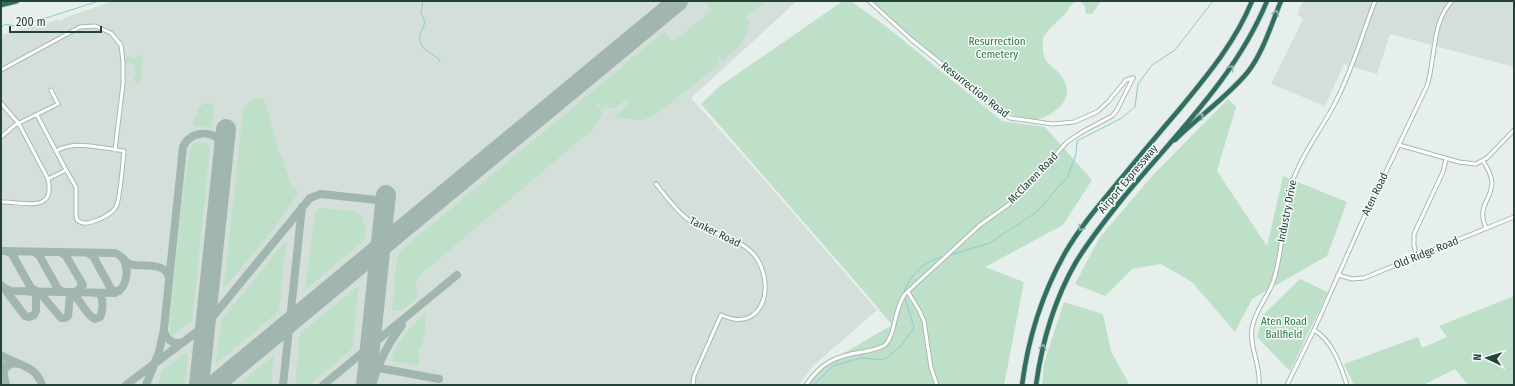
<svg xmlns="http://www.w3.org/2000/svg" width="1515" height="386" viewBox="0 0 1515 386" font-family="'Fira Sans Condensed',sans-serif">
<rect width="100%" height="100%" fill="#e6efeb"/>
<g fill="#d4dfda">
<path d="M 113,1 L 797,1 L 691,98 L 754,168 L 877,310 L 814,365 L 799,385 L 1,385 L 1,35 L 58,20 L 62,21 L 64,18 Z"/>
<path d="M 1303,1 L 1514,1 L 1514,67 L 1390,34 L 1377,74 L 1344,64 L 1325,106 L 1271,84 L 1303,19 L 1297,14 Z"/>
</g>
<g fill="#bfe0c8">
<path d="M 705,1 L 758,1 L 758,3 L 760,1 L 766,1 L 751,13 L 746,13 C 746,17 748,19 749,22 C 750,40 734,51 723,61 L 719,56 L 717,59 L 721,63 L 655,115 L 642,120 L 613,118 L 626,106 L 628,102 L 626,100 L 614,108 L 611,108 L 608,109 L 606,106 L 604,107 L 603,110 L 598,103 L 596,104 L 602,111 L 602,116 L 591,131 L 422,273 L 416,281 L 417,297 C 410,304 402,313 392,311 L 397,257 L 400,251 L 664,32 L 673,42 L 712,10 Z"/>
<path d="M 843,1 L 851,1 L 887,27 L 1002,121 L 1045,127 L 1092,180 L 1063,225 L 985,267 L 1024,282 L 1004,385 L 806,385 L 825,364 L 892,325 L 868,296 L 701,104 L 720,86 Z"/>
<path d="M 872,1 L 1077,1 C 1070,3 1068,12 1062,17 C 1055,24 1048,29 1043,38 C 1043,44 1042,51 1044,56 C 1047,64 1053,67 1058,72 C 1075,91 1066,106 1047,116 C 1032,124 1012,116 998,108 L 906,32 Z"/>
<path d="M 1078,1 L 1101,1 L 1092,14 L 1086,14 C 1085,7 1085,3 1078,1 Z"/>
<path d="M 138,55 L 142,56 L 143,59 L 142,67 L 140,67 L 140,70 L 141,70 C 141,75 144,80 138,82 L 134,81 L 134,76 L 136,76 L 137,73 L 135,72 L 136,67 L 134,64 L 126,63 L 125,59 L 127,57 L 133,56 L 133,58 L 138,58 Z"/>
<path d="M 259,98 L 265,101 L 280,156 L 282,158 L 291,184 L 298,191 L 298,193 L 276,226 L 226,286 L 224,285 L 243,111 C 248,104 250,98 259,98 Z"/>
<path d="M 1228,99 L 1236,107 L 1217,171 L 1267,246 L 1283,176 L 1347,202 L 1327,256 L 1252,299 L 1235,332 L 1192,282 L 1161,264 L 1132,269 L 1105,296 L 1075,284 L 1100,237 L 1153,175 Z"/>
<path d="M 204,103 L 208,103 L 214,105 L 212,128 L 192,126 L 199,108 Z"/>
<path d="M 198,141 L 207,143 L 210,147 L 192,321 L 173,335 L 171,334 L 170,327 L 169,327 L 184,185 L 190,150 L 193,144 Z"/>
<path d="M 321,208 L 354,211 L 361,215 L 364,224 L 366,225 L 364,240 L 305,290 L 315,212 Z"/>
<path d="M 286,242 L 279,310 L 276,314 L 218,362 L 216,362 L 220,329 L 223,318 L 284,243 Z"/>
<path d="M 1300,279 L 1328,292 L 1290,371 L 1257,337 L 1263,315 Z"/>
<path d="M 359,285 L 352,349 L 309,385 L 295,385 L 300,334 Z"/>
<path d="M 1514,296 L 1514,385 L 1468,385 L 1455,369 L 1423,385 L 1354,385 L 1344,364 L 1418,337 L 1422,348 L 1447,337 L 1439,326 Z"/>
<path d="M 1064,302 L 1103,314 L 1111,351 L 1129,384 L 1133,385 L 1042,385 L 1044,363 Z"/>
<path d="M 428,310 L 425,318 L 425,330 L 422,346 L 419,348 L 419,366 L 392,361 C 391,346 417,321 428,310 Z"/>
<path d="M 185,353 L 188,354 L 188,356 L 185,385 L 157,385 L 162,371 Z"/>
<path d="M 274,355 L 271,385 L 238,385 Z"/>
</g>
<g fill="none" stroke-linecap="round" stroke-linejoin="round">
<g stroke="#8ec9d4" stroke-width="1">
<path d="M 423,1 L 421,13 L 425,22 C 424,27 420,32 420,36 C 418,49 432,53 440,60 L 439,62"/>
<path d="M 1,28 L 5,24 L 15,26 L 46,18 L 99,1"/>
<path d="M 950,255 L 990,243 L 1037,212 L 1068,176 L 1076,154 L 1077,141 L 1120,119 L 1135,107 L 1138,84 L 1152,65 L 1175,50 L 1213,1"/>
<path d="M 904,292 C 909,276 926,260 942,257"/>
<path d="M 814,385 L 833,366 L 861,358 L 884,360 L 901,346 L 914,328 L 905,298"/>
</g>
<g stroke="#a2b6b0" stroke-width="8">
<path d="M 1,251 L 115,253 C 122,255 124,262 130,264 C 142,268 166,261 169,278"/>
<path d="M 6,251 L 12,254 L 31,288 L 40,293 L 61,318 L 65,318 L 68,316 L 70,296 C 75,290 83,291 81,282"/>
<path d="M 34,252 L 39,255 L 58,289 L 64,292"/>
<path d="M 60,252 L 66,256 L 83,285"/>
<path d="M 88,253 L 93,256 L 111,289 L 115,291 L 119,291"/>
<path d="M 1,285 L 6,289 L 11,291 L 115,293 C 127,288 129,271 124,260"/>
<path d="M 4,288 L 25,316 L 29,317 L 34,315 L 36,311 L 36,295 L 31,291"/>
<path d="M 69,292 C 81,297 84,314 95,319 L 100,317 C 103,311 104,299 99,293 L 96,293"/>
<path d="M 164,330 C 166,340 173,345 183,342"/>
<path d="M 1,355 C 16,365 36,365 42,385"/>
<path d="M 1,364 L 6,385"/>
<path d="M 368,366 L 439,379"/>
<path d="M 3,375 C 4,366 11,362 19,364"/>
<path d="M 126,385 L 206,325 L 310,198 L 321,194 L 386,201"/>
<path d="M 146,385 L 159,352 L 164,329 L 183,147 C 190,131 212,129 222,143 L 223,157"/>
<path d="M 283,385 L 302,207"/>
<path d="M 323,385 L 457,275"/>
<path d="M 372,385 C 378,363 388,343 402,325"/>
</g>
<g stroke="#a2b6b0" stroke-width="20">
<path d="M 199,385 L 226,129"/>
<path d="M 214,385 L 678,1"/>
<path d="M 366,385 L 386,195"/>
</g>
<g stroke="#a8b8b2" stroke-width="5">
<g id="minor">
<path d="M 869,1 L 912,40 L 954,74 L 991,106 L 1010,118 L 1053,124 L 1074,122 L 1097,112 L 1108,102 L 1126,80 L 1133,78"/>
<path d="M 1,70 L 80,27 L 95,26 L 111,33 L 121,45 L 123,62 L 123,84 L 115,150"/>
<path d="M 1,103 L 19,124 L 48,179 C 56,215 21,201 1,202"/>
<path d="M 37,115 L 66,170 L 76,187 L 76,215 L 77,220 C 83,225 89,223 95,221 C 103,218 112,214 116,207 C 120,200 123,161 124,151 C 102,148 76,140 56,151"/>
<path d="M 1,137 L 15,125 L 58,104 L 51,90"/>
<path d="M 1399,145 L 1459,162 L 1476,164 L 1487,158 L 1514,130"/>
<path d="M 1483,161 C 1487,167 1491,174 1492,182 C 1492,201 1476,205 1486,228"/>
<path d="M 48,179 L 66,170"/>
<path d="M 656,184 C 666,196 676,211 689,220 C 711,237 747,236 760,264 C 764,273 766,281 765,291 C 764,302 760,311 750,317 C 741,322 730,319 721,315 L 694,376 L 693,385"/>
<path d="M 1417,256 L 1414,246 L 1414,234 L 1443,172 L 1446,159"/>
<path d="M 1338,275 L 1352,279 L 1364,278 L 1514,217"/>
<path d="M 908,292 L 919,310 L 924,321 L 931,368 L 937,385"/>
<path d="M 1314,330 C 1332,340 1341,366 1347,385"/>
<path d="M 806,385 C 821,363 835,356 862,352 C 868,351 879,349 885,345 C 896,334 894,308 905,294 L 980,225 L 1008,205 L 1024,190 L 1067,142 L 1082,132 L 1112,116 L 1117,110 L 1133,78"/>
<path d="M 1259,385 C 1261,365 1249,348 1252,328 C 1255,310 1269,296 1274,279 C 1284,247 1282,212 1293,180 C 1303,152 1322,129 1335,103 C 1352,71 1362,35 1375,1"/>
<path d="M 1287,385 L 1314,330 L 1361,224 L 1427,86 C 1436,58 1431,23 1452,1"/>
</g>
</g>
<g stroke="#c2cac8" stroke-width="6">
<g id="highway">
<path d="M 1,5 L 17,1"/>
<path d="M 1175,140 C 1198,117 1226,98 1247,73 C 1263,53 1271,25 1281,1"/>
<path d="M 1022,385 C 1028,339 1042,294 1065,253 C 1080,227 1100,204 1119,181 C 1139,157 1158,134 1178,111 C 1206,77 1235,43 1252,1"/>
<path d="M 1036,385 C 1042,342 1054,300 1076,262 C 1090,239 1106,219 1123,198 C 1174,136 1236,77 1267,1"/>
</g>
</g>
<use href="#minor" stroke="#fff" stroke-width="3"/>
<use href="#highway" stroke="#2f6f62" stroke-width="4.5"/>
</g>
<defs><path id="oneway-chevron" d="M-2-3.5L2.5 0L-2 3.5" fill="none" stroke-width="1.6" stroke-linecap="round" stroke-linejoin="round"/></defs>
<g stroke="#93b5ae">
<use href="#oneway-chevron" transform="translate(1276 13) rotate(-68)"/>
<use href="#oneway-chevron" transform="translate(1231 68) rotate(-54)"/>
<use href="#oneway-chevron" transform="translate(1201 116) rotate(-41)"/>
<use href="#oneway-chevron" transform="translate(1081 228) rotate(126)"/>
<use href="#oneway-chevron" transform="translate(1043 347) rotate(-76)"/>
</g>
<g text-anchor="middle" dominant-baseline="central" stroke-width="3" stroke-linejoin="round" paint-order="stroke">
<g font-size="11" fill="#2d7a4b" stroke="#f7fbf9">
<text x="997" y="41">Resurrection<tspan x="997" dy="13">Cemetery</tspan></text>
<text x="1284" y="321">Aten Road<tspan x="1284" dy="13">Ballfield</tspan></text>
</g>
<g font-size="11" fill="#24423a" stroke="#f7fbf9">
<text transform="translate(975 90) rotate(38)">Resurrection Road</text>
<text transform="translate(1033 178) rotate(-46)">McClaren Road</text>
<text transform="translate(1128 179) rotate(-50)">Airport Expressway</text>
<text transform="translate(1375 194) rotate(-64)">Aten Road</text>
<text transform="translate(1287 211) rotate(-79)">Industry Drive</text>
<text transform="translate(715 232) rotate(26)">Tanker Road</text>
<text transform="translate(1426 253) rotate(-22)">Old Ridge Road</text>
</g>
</g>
<rect width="1515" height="386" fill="none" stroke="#24423a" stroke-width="4"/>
<g transform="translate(1487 358) rotate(274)" stroke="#f7fbf9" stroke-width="3" paint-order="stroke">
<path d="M0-3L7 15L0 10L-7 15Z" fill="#24423a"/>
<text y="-6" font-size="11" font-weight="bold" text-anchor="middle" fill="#24423a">N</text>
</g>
<path d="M10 26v6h91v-6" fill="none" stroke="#24423a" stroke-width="2"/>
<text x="16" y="26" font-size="12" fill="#24423a" stroke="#f7fbf9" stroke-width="3" paint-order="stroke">200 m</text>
</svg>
